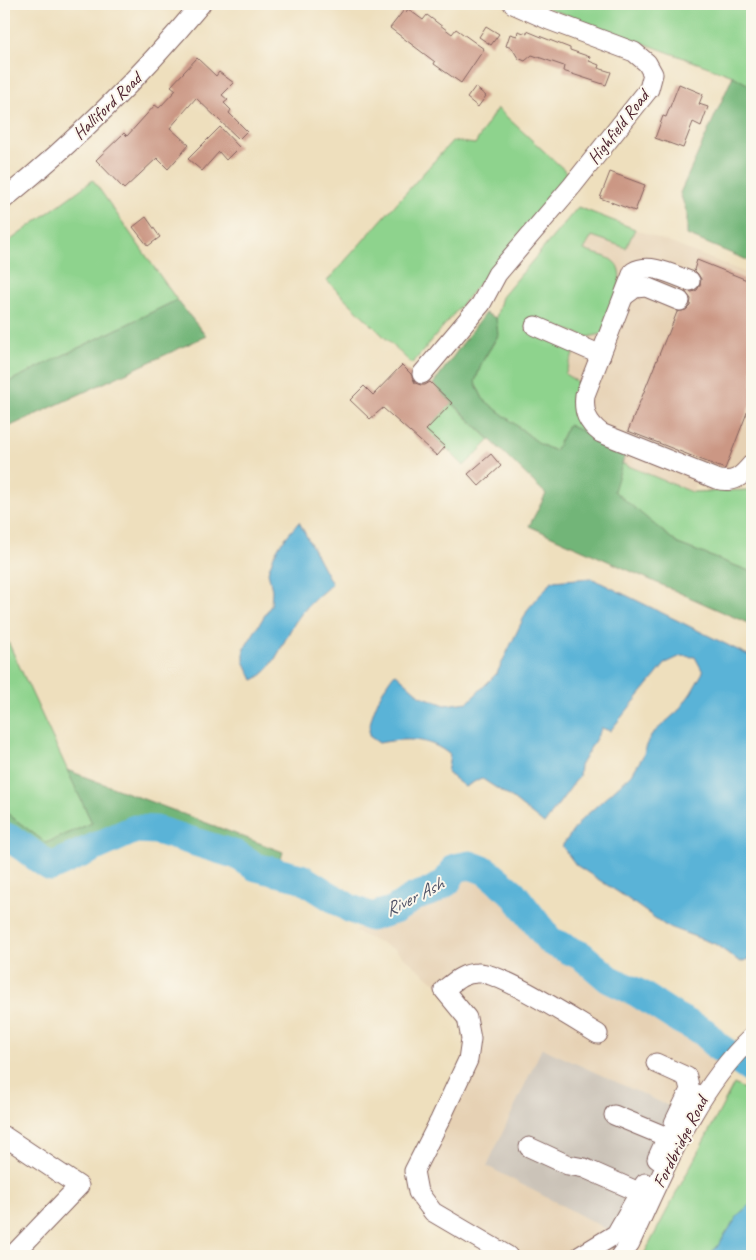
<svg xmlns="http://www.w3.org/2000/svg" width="756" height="1260" viewBox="0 0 756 1260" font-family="Caveat,sans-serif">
<rect width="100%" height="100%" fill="#fbf7ec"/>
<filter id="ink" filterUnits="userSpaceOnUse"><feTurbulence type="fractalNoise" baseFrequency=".02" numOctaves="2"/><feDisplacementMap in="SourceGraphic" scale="10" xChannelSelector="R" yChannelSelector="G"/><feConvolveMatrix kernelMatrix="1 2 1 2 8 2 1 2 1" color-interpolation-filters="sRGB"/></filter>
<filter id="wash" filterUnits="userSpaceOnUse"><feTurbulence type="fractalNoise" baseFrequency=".0096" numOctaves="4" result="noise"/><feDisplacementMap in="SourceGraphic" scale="20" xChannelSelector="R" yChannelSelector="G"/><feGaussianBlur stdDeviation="1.12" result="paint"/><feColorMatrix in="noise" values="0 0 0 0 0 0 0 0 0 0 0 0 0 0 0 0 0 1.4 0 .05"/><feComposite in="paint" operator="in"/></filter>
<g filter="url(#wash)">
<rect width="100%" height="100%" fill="#eedfbd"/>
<g fill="#e6d1b4">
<path d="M 635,229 L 752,275 L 752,464 L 742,475 L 700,473 L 692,492 L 621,463 L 626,451 L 577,414 L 575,403 L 579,383 L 565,374 L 526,330 L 533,318 L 614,261 L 584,251 L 592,236 L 626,247 Z"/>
<path d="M 470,865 L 486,871 L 513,893 L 550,941 L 582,956 L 609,979 L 638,993 L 675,1017 L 704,1032 L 717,1046 L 734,1057 L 684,1113 L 542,1049 L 616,1234 L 620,1256 L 508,1256 L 433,1212 L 414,1171 L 471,1039 L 444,990 L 394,949 L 355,932 L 371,917 L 394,910 L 414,897 L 432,891 L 447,882 L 455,868 Z"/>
</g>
<path fill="#cbc3b8" d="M 542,1048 L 684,1113 L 646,1195 L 616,1234 L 487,1166 Z"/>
<g fill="#8ed38d" stroke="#6c795c">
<path d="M 547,4 L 752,4 L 752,87 L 733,76 L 545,7 Z"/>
<path d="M 497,108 L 570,175 L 412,364 L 327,281 L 452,141 L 475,144 Z"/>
<path d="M 93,180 L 177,300 L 4,384 L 4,245 Z"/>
<path d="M 578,207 L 635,229 L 626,248 L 592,236 L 584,250 C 592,254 606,255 613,261 C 631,274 608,317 602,334 L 588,337 L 534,318 L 526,330 L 575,350 L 565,374 L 579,383 C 570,407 579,417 592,436 L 568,425 L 555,451 L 540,444 L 483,399 L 475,382 L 482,362 L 498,336 L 496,318 L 502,297 Z"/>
<path d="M 452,403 L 490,440 L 464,466 L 427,429 Z"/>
<path d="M 621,463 L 692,492 L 748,490 L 752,484 L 752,572 L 678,544 L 613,491 Z"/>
<path d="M 4,633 L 92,823 L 46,843 L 8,814 L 4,814 Z"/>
<path d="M 734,1084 L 752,1093 L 752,1256 L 643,1256 Z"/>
</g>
<g fill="#72b578" stroke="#5e6a52">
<path d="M 733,76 L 752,87 L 752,262 L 687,235 L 687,213 L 680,193 Z"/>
<path d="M 177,300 L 206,336 L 4,429 L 4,384 Z"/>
<path d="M 485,313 L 496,318 L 498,335 L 482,362 L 475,382 L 483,399 L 540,444 L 555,451 L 568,425 L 626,451 L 614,491 L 678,544 L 752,572 L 752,625 L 529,526 L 546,494 L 433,384 Z"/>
<path d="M 67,770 L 283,852 L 277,872 L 256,867 L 237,855 L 156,830 L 136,829 L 51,867 C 34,857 22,843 4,836 L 4,814 L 8,814 L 46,843 L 92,823 Z"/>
</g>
<g fill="#5ab3d7" stroke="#526981">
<path d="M 299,522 L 332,584 C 318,596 307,605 296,621 C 284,638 274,672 253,680 L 244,661 L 244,649 L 271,605 L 272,590 L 268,572 L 274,555 L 281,543 Z"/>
<path d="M 591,578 L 752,657 L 752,958 L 740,962 L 715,944 L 666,926 L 621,894 L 576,865 L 562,846 L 581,820 L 632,774 L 643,756 L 651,735 L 678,711 L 691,693 L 703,672 L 695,657 L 681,656 L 666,663 L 610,731 L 602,728 L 580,766 L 579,776 L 544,824 L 513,799 L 481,778 L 465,787 L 447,773 L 450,755 C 429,737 405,738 379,743 L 369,736 C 368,718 383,686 395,673 L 421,696 L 445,705 L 468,702 L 497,673 L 528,609 L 552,581 Z"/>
<path d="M 752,1203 L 752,1256 L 707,1256 L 717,1247 L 739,1214 Z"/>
</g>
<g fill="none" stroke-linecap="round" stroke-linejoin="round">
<path stroke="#5ab3d7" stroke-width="29" d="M 4,836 C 22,843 34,857 51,867 L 135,829 L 156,830 L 237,855 L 256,867 L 301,878 L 349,908 L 371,917 L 394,910 L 414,897 L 432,891 L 447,882 L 455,868 L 470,865 L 486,871 L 513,893 L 550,941 L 582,956 L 609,979 L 638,993 L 675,1017 L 704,1032 L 717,1046 L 752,1070"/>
</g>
<g id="blocks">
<g fill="#cb9784">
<path d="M 408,9 L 423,20 L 427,15 L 452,34 L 456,29 L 484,49 L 461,83 L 434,64 L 435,62 L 390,28 L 404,10 L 406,12 Z"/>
<path d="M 486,26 L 499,34 L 491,45 L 479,37 Z"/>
<path d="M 518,31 L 527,34 L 527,31 L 539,36 L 570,48 L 570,50 L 590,57 L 589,61 L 599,65 L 598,68 L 611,72 L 606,85 L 563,71 L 564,66 L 532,55 L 525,61 L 518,58 L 512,48 L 506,46 L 510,34 L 517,36 Z"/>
<path d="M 197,58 L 216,76 L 219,72 L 234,83 L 222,95 L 228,100 L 224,103 L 231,110 L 229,113 L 247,131 L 239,139 L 196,98 L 170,128 L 189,145 L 168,169 L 157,158 L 124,189 L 96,160 L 124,133 L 127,136 L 155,105 L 159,108 L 176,90 L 171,86 Z"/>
<path d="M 679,84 L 703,94 L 699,104 L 708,107 L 701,126 L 693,122 L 683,148 L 655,138 L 663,116 L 666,117 Z"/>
<path d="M 475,87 L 486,96 L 478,107 L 467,98 Z"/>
<path d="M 220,127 L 239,147 L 226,160 L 219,152 L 202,171 L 188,159 Z"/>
<path d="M 610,172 L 645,185 L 635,211 L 600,198 Z"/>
<path d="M 146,217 L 160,237 L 148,246 L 133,227 Z"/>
<path d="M 697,260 L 752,282 L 752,400 L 725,469 L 628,431 L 667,335 L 668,335 L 677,312 L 686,310 L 690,306 L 691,299 L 685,291 L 692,292 L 697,290 L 700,285 L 701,279 L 698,274 L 694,270 Z"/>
<path d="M 402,365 L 411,374 L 415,383 L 421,385 L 425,385 L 430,382 L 452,403 L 426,430 L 445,447 L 437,456 L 383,408 L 370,419 L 350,400 L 364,386 L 373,395 Z"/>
<path d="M 491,454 L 501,466 L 479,486 L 468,474 Z"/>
</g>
</g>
</g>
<g filter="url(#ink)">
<use href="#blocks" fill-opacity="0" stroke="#83625e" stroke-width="1"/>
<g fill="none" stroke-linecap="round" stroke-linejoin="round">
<g stroke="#83625e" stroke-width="21">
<g id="minor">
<path d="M 4,199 C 76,141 142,75 201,4"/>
<path d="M 690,281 C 673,275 650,262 633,272 L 585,395 C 583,412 587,422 601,433 L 716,479 C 734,484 741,477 752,464"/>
<path d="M 624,296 L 635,288 L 646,287 L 680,301"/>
<path d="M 535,326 L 601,355"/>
<path d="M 422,374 L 481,304 L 497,274 L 572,186 L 649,89 L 653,74 L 647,63 L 634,52 L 549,20 L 513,4"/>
<path d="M 656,1063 L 687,1077 L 690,1090 L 674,1123"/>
<path d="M 614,1115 L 667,1137 L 657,1159"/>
<path d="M 4,1136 L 79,1186 L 12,1256"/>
<path d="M 529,1147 L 568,1165 L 584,1168 L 641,1193"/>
<path d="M 508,1256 L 433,1212 L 418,1192 L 414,1171 L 440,1120 L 468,1060 L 471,1039 L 467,1018 L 444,990 C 455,981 463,973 478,973 C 499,971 576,1021 598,1034"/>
<path d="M 580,1256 L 616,1234 L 645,1183"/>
<path d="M 620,1256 L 630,1243 C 664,1171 693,1093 752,1037"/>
</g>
</g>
<use href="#minor" stroke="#fff" stroke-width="19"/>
</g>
</g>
<g text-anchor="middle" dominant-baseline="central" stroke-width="4" stroke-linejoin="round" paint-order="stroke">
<g font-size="18" fill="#4a1f2b" stroke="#fbf7ec">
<text transform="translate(107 106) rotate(-44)">Halliford Road</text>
<text transform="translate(618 127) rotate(-52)">Highfield Road</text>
<text transform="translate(680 1142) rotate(-63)">Fordbridge Road</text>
</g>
<g font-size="19" font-style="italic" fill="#505367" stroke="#fbf7ec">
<text transform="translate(414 897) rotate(-27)">River Ash</text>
</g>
</g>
<rect width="756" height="1260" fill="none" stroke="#fbf7ec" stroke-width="20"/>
</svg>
